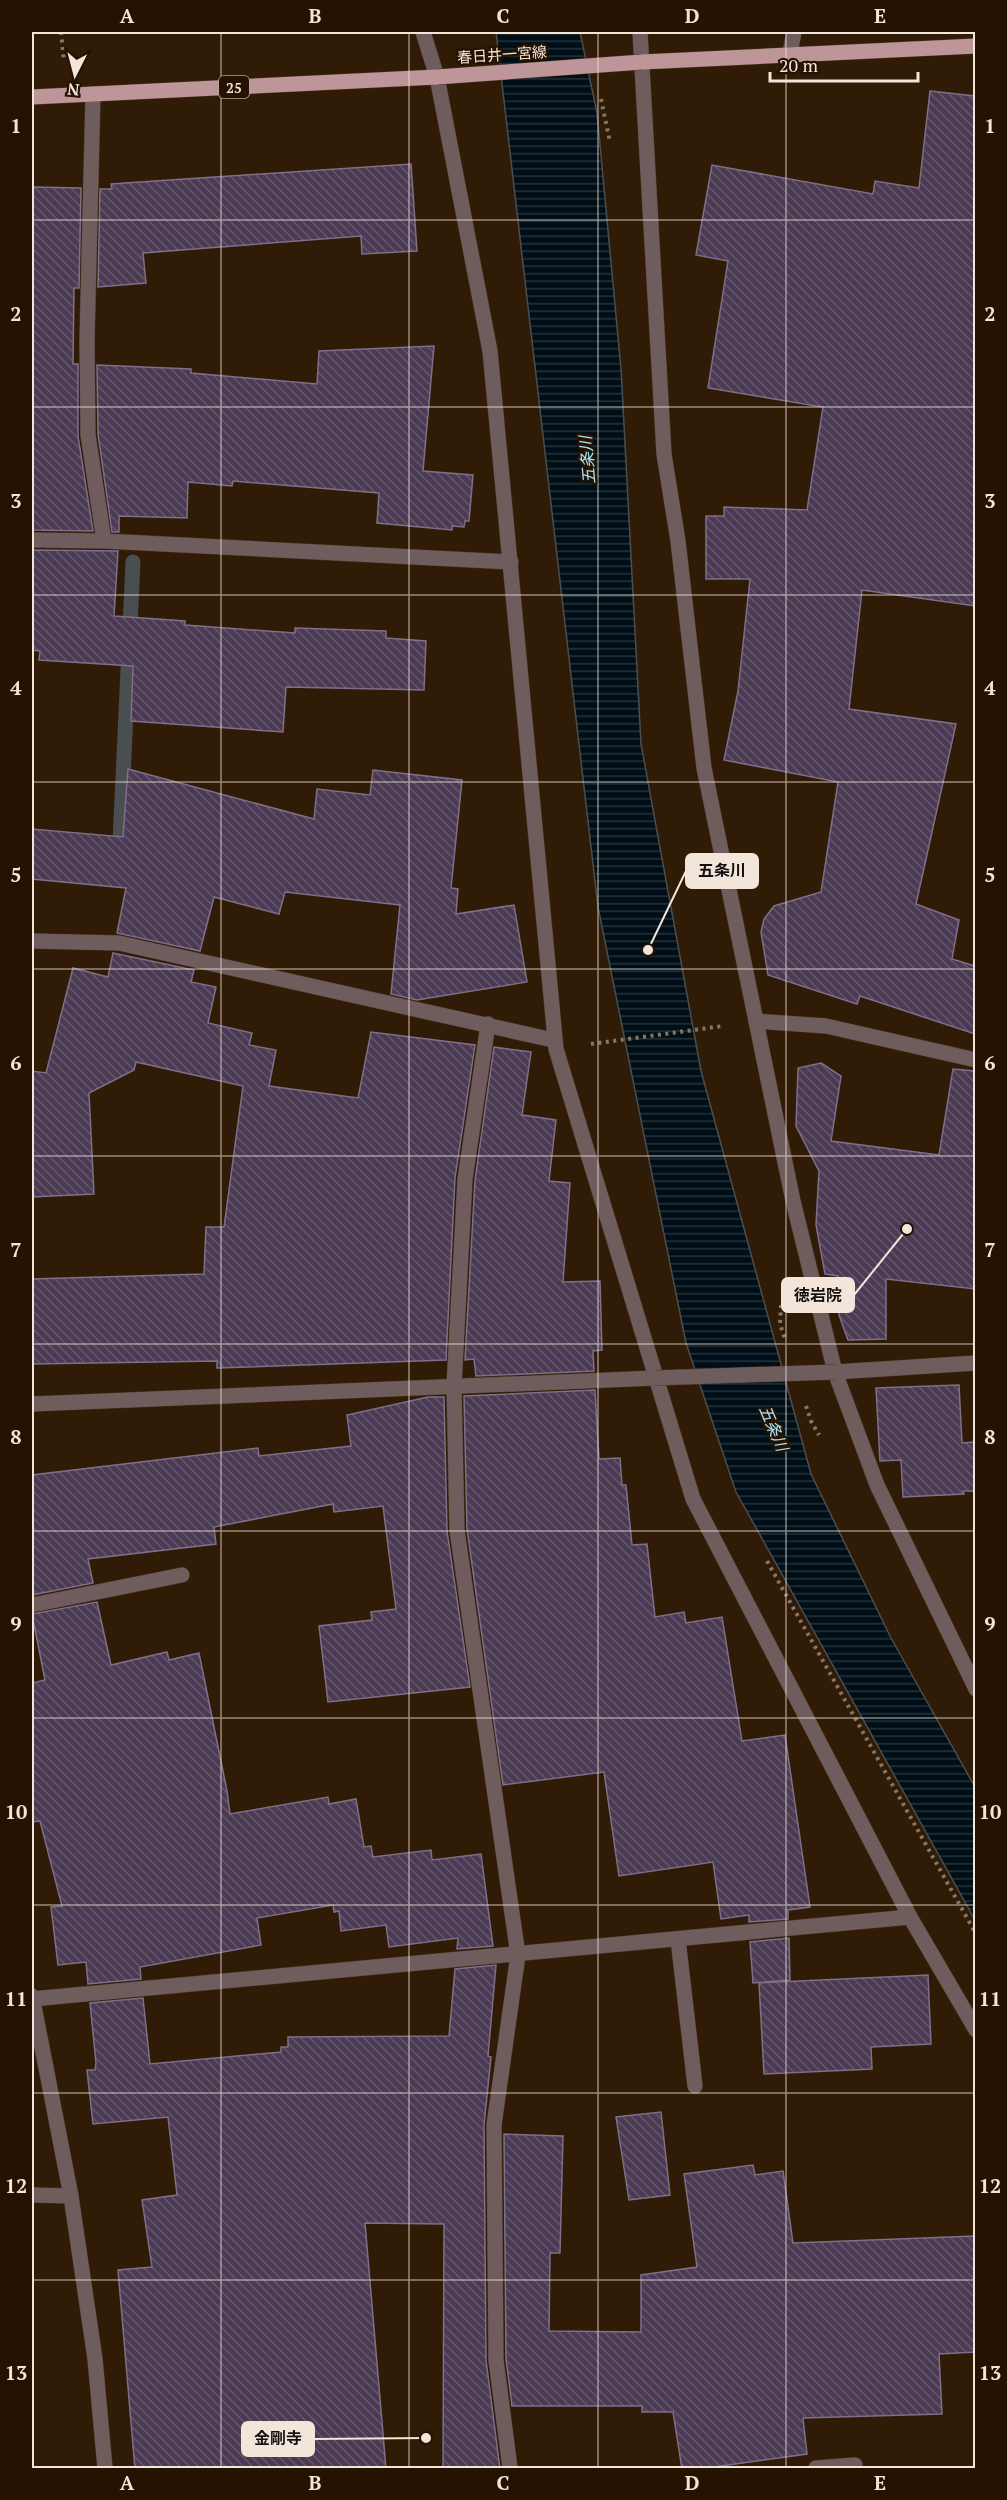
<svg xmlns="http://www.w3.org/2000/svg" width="1007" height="2500" viewBox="0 0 1007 2500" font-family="'PT Serif','Noto Sans JP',serif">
<defs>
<pattern id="water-rules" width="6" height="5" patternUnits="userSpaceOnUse" patternTransform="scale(1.5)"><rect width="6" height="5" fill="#000f17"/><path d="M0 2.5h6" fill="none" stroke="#263238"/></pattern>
<pattern id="building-back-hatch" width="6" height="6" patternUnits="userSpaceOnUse" patternTransform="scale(1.5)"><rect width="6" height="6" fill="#4a3a53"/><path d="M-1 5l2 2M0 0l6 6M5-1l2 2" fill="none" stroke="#65566b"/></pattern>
</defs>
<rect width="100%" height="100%" fill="#301b07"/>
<path fill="url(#water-rules)" stroke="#494f51" stroke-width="1.5" d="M 496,32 L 580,32 L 597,113 L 621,369 L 641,744 L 701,1071 L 811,1474 L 891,1638 L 975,1787 L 975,1920 L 736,1492 L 686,1343 L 598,907 Z"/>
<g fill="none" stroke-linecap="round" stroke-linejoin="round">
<path stroke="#494f51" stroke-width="15" d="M 120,842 L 133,562"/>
</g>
<g fill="url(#building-back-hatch)" stroke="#7f6f89" stroke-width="1.5">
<path d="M 930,91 L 975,96 L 975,606 L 862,590 L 849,709 L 956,724 L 916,904 L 959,920 L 952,959 L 975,966 L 975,1034 L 860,996 L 857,1004 L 768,975 L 761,932 L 764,919 L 774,906 L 821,892 L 838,782 L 724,760 L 738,691 L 750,579 L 706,579 L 706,516 L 724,516 L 724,507 L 807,510 L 823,407 L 708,388 L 728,261 L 696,255 L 712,165 L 873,194 L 875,181 L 919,188 Z"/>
<path d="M 411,164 L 417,251 L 362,254 L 361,236 L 143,253 L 146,283 L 98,287 L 100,189 L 112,189 L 111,184 Z"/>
<path d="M 32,187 L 81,188 L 79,288 L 74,288 L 73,364 L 78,364 L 78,436 L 93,531 L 32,530 Z"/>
<path d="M 434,346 L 423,471 L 473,475 L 469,521 L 465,521 L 464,527 L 452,526 L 452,530 L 377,523 L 379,493 L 233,481 L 232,486 L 188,482 L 187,518 L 119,516 L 119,532 L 112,532 L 98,434 L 97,365 L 191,369 L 191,373 L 317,384 L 319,351 Z"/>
<path d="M 32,550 L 118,551 L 114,616 L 185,621 L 185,625 L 295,633 L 295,628 L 386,631 L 386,638 L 426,641 L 424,690 L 286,687 L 283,732 L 131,721 L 133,666 L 39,660 L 40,651 L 32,650 Z"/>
<path d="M 128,769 L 314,819 L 317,789 L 370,795 L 373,770 L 462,780 L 451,888 L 458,889 L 456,914 L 514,905 L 527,982 L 417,1000 L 391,994 L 400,905 L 285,892 L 279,914 L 214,897 L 200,951 L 117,933 L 126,888 L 32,879 L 32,829 L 123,837 Z"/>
<path d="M 113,953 L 194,970 L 191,982 L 216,987 L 208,1023 L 252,1033 L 249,1045 L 276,1050 L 269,1086 L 358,1098 L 371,1032 L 475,1045 L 455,1178 L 446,1360 L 217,1368 L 217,1361 L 32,1364 L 32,1279 L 204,1274 L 206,1227 L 224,1227 L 243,1086 L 136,1062 L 134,1070 L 89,1093 L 94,1194 L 32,1197 L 32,1071 L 46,1073 L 73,968 L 108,977 Z"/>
<path d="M 494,1047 L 531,1052 L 522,1115 L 556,1120 L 549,1181 L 570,1183 L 563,1282 L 600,1281 L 602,1350 L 593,1351 L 594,1371 L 476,1376 L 474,1359 L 465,1360 L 475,1180 Z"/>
<path d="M 821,1063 L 841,1076 L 831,1141 L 939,1155 L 953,1069 L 975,1071 L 975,1289 L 886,1279 L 886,1339 L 848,1340 L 839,1315 L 838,1276 L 825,1274 L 816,1225 L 819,1171 L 796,1126 L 798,1068 Z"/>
<path d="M 959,1385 L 962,1443 L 975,1442 L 975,1491 L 963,1491 L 964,1494 L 903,1497 L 901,1460 L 880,1461 L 876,1388 Z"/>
<path d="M 595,1390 L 599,1459 L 620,1458 L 622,1485 L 626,1485 L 632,1545 L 647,1544 L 655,1617 L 684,1612 L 686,1623 L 722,1617 L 742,1741 L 785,1735 L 810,1907 L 788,1910 L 788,1919 L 749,1922 L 749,1915 L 721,1919 L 713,1862 L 619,1876 L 604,1772 L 503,1785 L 467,1529 L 464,1396 Z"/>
<path d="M 428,1397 L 444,1397 L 447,1531 L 470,1687 L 328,1702 L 319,1626 L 372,1620 L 371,1612 L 396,1609 L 383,1506 L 334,1512 L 333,1504 L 214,1527 L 216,1544 L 88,1559 L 93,1583 L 32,1595 L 32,1475 L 258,1448 L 259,1456 L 351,1446 L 347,1415 Z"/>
<path d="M 97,1602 L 111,1665 L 167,1652 L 169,1660 L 199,1653 L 227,1791 L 230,1814 L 328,1797 L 329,1804 L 356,1799 L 364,1847 L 371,1846 L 373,1857 L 431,1850 L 432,1860 L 481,1854 L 493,1946 L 457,1949 L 458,1938 L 389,1947 L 386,1925 L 341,1931 L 339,1911 L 334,1912 L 333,1905 L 257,1918 L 261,1945 L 140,1967 L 141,1979 L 88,1984 L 86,1962 L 58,1965 L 51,1907 L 62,1906 L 40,1821 L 32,1822 L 32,1683 L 45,1680 L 32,1614 Z"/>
<path d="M 789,1938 L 790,1980 L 753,1983 L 750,1942 Z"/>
<path d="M 496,1965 L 488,2056 L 491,2057 L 484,2125 L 486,2360 L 500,2469 L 443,2469 L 444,2224 L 365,2223 L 386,2469 L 135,2469 L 118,2270 L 152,2267 L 142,2200 L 177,2195 L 168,2117 L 93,2124 L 87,2070 L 95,2070 L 96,2063 L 90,2003 L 143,1998 L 150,2064 L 281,2052 L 281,2047 L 288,2047 L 288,2037 L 449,2036 L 455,1969 Z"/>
<path d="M 928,1975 L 931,2044 L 871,2047 L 872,2069 L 764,2074 L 759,1983 Z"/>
<path d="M 661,2112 L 670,2195 L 629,2200 L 616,2117 Z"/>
<path d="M 504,2134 L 563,2136 L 560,2253 L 550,2253 L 549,2331 L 641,2332 L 641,2275 L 697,2267 L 684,2174 L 753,2165 L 755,2175 L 783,2171 L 793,2243 L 975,2236 L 975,2352 L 939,2354 L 942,2414 L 803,2418 L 807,2454 L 699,2469 L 682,2469 L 673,2412 L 642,2412 L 642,2406 L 512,2406 L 506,2359 Z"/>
</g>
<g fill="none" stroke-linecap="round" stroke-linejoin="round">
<g stroke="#4b3724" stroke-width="16">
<g id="minor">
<path d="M 423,32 L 437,77 L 490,351 L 556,1049 L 693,1499 L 910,1917 L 976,2030"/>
<path d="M 640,32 L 664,454 L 678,541 L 704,768 L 793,1201 L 835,1372 L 877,1485 L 976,1689"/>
<path d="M 790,53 L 794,32"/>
<path d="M 93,94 L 87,340 L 88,435 L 104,541 L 511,562"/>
<path d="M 32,540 L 104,541"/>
<path d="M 32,941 L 119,943 L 553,1040"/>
<path d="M 756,1021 L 826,1026 L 976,1060"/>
<path d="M 488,1024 L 465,1179 L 454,1386 L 457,1530 L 518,1955 L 494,2125 L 496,2360 L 510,2468"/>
<path d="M 835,1372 L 976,1363"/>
<path d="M 32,1404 L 655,1378"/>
<path d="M 32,1605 L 182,1575"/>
<path d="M 678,1939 L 695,2086"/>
<path d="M 32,1996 L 71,2196 L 95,2359 L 105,2468"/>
<path d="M 32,1999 L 910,1917"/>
<path d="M 32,2195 L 71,2196"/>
<path d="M 816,2468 L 855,2465"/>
</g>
</g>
<g stroke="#4b3724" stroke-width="16">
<g id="major">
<path d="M 642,62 L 976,46"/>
<path d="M 32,97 L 437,77"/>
</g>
</g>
<g stroke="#877665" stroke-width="4" stroke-dasharray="3 4.5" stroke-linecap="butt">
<path d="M 61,32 L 64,61"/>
<path d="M 601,99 L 610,142"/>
<path d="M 591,1044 L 723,1026"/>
<path d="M 781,1305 L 780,1324 L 785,1339"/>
<path d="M 806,1406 L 811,1421 L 819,1435"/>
<path d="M 767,1561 L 976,1934"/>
</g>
<use href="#minor" stroke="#6f5c5d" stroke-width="15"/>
<use href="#major" stroke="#be9699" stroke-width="15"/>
<g stroke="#4b3724" stroke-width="16" stroke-linecap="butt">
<path id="minor-bridge" d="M 655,1378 L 835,1372"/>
</g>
<g stroke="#4b3724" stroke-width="16" stroke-linecap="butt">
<path id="major-bridge" d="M 437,77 L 642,62"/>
</g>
<use href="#minor-bridge" stroke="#6f5c5d" stroke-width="15"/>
<use href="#major-bridge" stroke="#be9699" stroke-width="15"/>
</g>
<path fill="none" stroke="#f3e5d9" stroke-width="1.5" stroke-opacity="0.55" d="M 221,32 L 221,2468M 409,32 L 409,2468M 598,32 L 598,2468M 786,32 L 786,2468M 32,220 L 976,220M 32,407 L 976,407M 32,595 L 976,595M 32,782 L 976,782M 32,969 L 976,969M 32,1156 L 976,1156M 32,1344 L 976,1344M 32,1531 L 976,1531M 32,1718 L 976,1718M 32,1905 L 976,1905M 32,2093 L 976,2093M 32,2280 L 976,2280"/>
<g text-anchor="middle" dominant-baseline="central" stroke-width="4.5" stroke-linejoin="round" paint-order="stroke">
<rect fill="#261201" stroke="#b6a698" stroke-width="1.5" x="219" y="76" width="30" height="22" rx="4.5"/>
<g font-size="14" font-weight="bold" fill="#f3e5d9">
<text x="234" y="87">25</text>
</g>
<g font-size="15" fill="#f3e5d9" stroke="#261201">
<text transform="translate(502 54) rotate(-4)">春日井一宮線</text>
</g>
<g font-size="16" font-style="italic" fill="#a7e4fb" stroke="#261201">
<text transform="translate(587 460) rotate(-95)">五条川</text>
<text transform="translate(774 1428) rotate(67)">五条川</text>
</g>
</g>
<path fill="none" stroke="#f3e5d9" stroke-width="2" d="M648 950L686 871M907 1229L854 1295M426 2438L314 2439"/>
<g fill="#f3e5d9" stroke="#261201" stroke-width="2">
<circle cx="648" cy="950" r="6"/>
<circle cx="907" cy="1229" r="6"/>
<circle cx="426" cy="2438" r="6"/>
</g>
<g fill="#f3e5d9" stroke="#f3e5d9" stroke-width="2">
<rect x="686" y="854" width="72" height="34" rx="6"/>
<rect x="782" y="1278" width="72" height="34" rx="6"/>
<rect x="242" y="2422" width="72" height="34" rx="6"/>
</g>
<g font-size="16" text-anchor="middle" font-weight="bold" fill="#111">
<text x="722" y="876">五条川</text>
<text x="818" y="1301">徳岩院</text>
<text x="278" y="2444">金剛寺</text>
</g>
<rect width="1007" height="2500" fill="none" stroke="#261201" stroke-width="66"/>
<g transform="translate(75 75) rotate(186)" stroke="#261201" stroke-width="4.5" paint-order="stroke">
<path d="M0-4.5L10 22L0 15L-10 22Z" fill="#f3e5d9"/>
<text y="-9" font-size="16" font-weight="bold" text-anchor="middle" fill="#f3e5d9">N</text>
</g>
<path d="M770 72v9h148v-9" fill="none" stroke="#f3e5d9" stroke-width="3"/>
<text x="779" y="72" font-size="18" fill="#f3e5d9" stroke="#261201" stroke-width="4.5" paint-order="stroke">20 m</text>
<rect x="33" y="33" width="941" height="2434" fill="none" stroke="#f3e5d9" stroke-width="2"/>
<g font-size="20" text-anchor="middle" font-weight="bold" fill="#f3e5d9">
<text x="127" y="23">A</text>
<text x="315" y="23">B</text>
<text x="503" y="23">C</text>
<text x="692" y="23">D</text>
<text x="880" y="23">E</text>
<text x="16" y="133">1</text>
<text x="990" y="133">1</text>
<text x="16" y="321">2</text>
<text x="990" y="321">2</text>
<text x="16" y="508">3</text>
<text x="990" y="508">3</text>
<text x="16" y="695">4</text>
<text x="990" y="695">4</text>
<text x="16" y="882">5</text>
<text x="990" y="882">5</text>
<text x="16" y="1070">6</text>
<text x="990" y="1070">6</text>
<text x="16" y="1257">7</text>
<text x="990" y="1257">7</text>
<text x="16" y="1444">8</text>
<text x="990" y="1444">8</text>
<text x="16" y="1631">9</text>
<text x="990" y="1631">9</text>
<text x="16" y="1819">10</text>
<text x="990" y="1819">10</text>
<text x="16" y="2006">11</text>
<text x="990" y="2006">11</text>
<text x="16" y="2193">12</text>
<text x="990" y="2193">12</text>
<text x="16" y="2380">13</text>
<text x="990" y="2380">13</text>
<text x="127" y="2490">A</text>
<text x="315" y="2490">B</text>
<text x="503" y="2490">C</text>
<text x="692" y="2490">D</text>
<text x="880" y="2490">E</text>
</g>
</svg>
